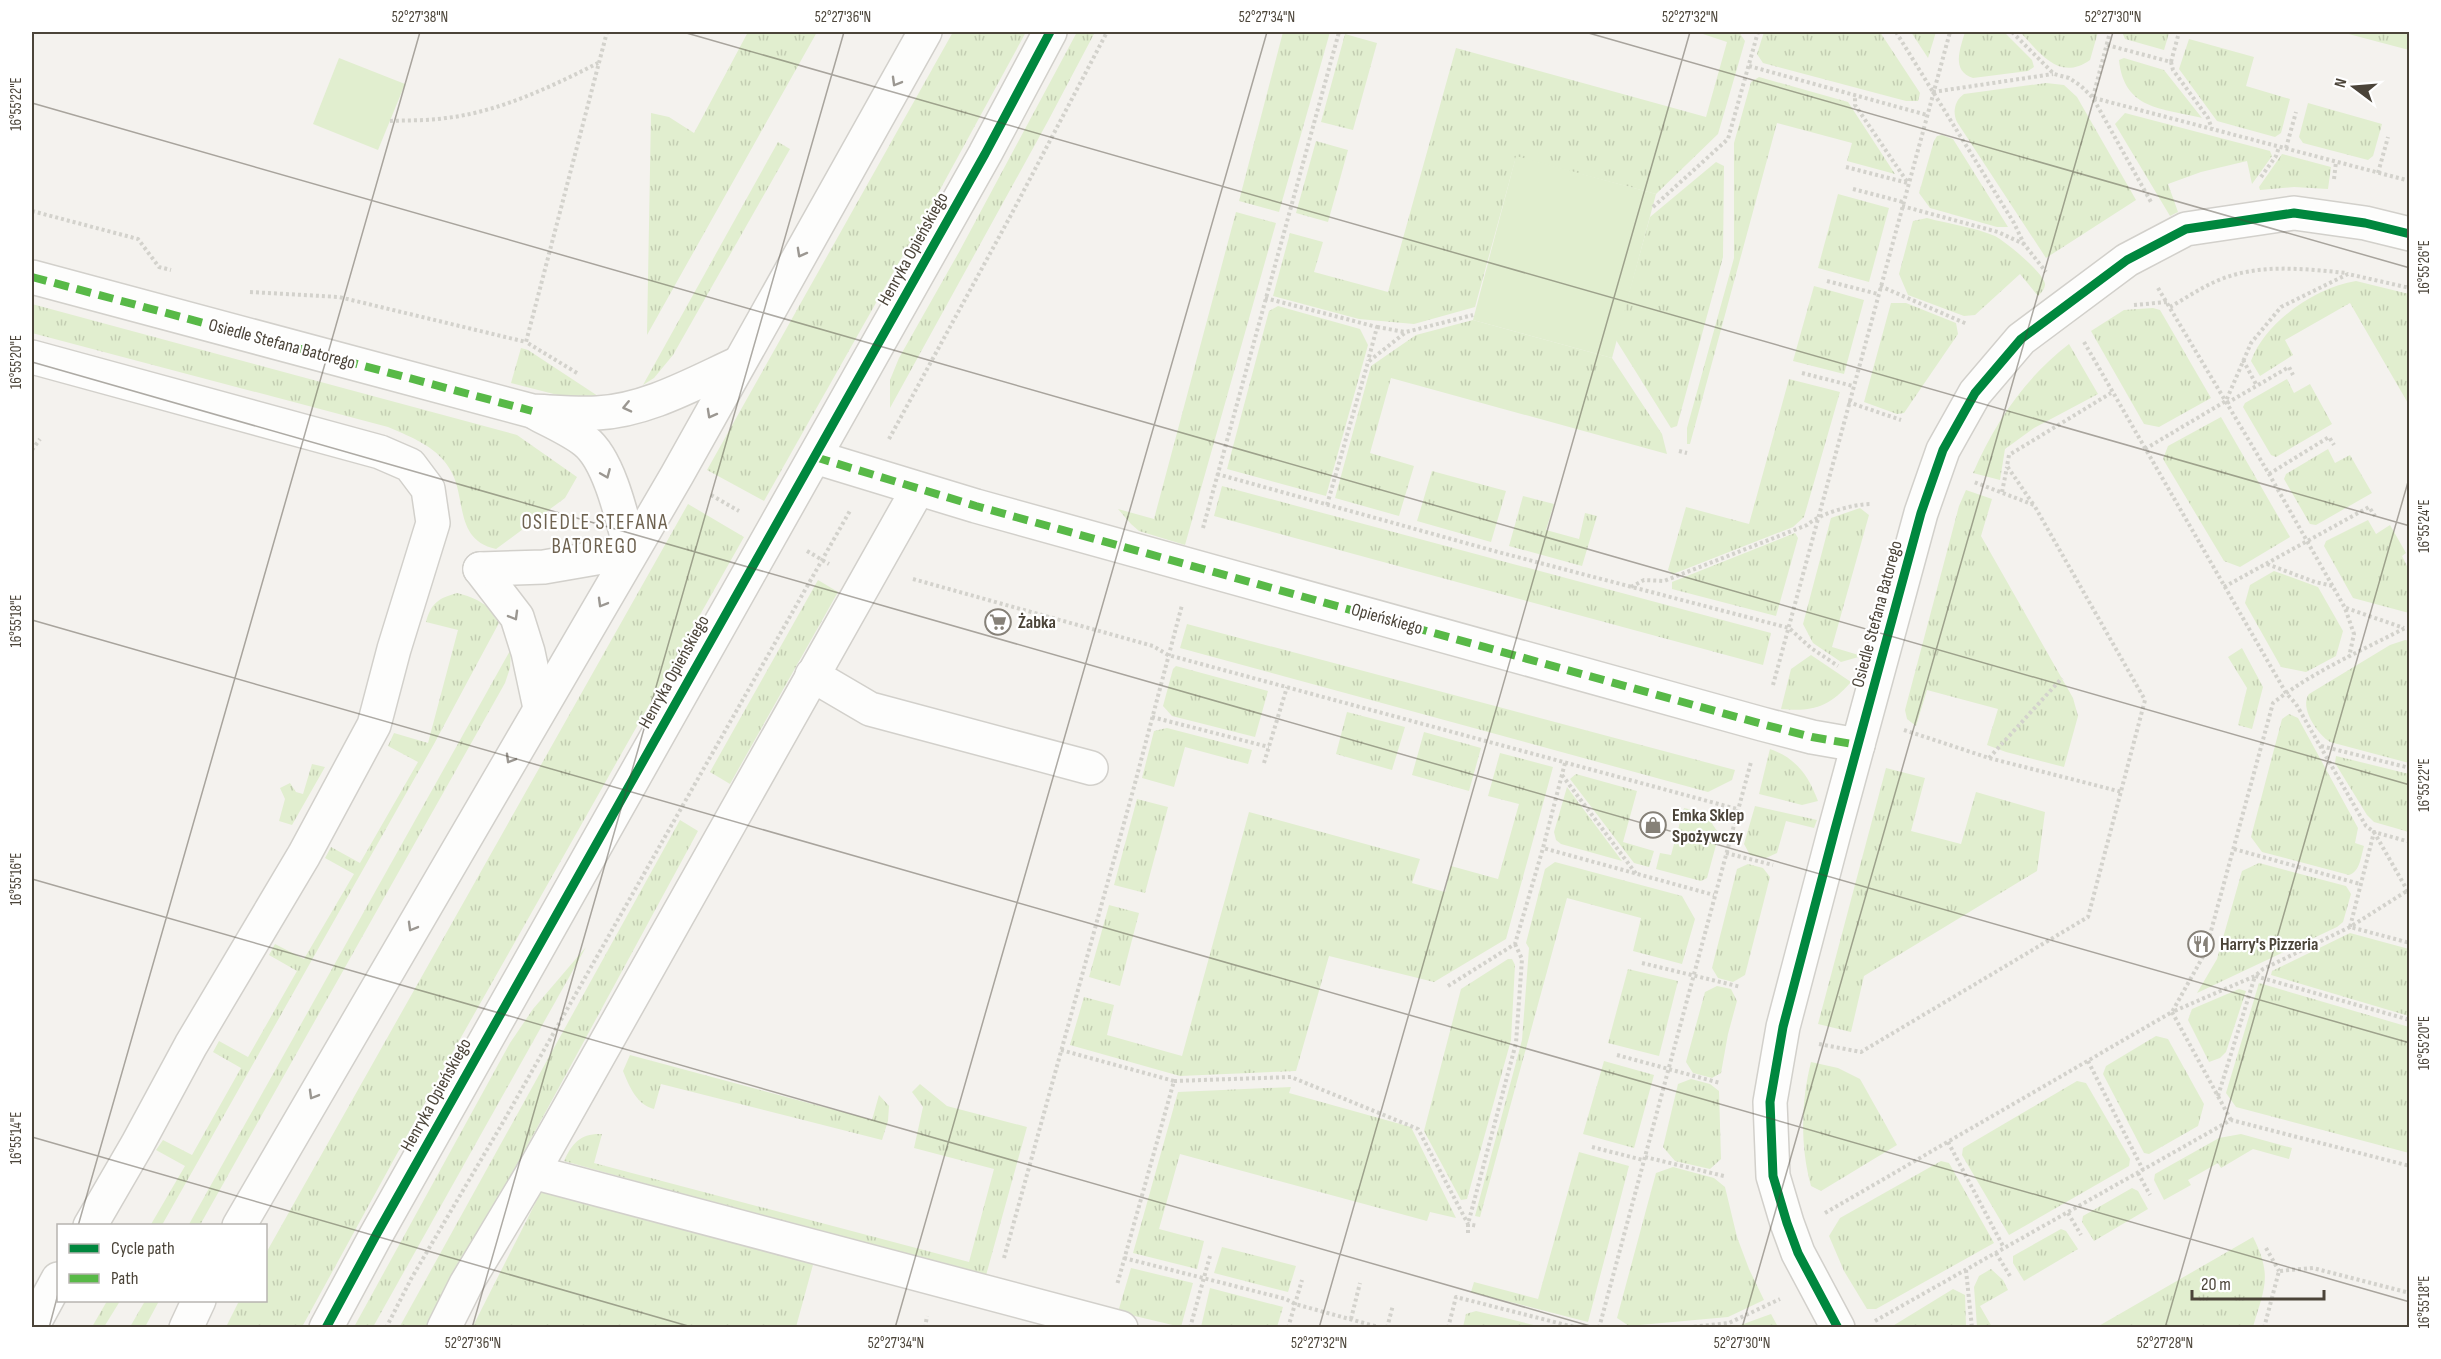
<svg xmlns="http://www.w3.org/2000/svg" width="2441" height="1359" viewBox="0 0 2441 1359" font-family="'Sofia Sans Condensed',sans-serif">
<defs>
<pattern id="grass-tufts" width="24" height="20" patternUnits="userSpaceOnUse" patternTransform="scale(1.5)"><rect width="24" height="20" fill="#e1eecf"/><path d="M3 7l-1-3M5 7V3M7 7l1-3M15 17l-1-3M17 17v-4M19 17l1-3" fill="none" stroke="#c3cdb2"/></pattern>
</defs>
<rect width="100%" height="100%" fill="#f4f2ee"/>
<g fill="url(#grass-tufts)">
<path d="M 748,32 L 817,32 L 647,335 L 651,113 L 669,117 L 694,133 Z"/>
<path d="M 953,32 L 1026,32 L 942,186 L 764,501 L 707,470 Z"/>
<path d="M 1077,32 L 1095,32 L 1048,121 L 890,408 L 890,380 L 899,358 L 959,252 Z"/>
<path d="M 1283,32 L 1330,32 L 1279,212 L 1239,201 Z"/>
<path d="M 1697,32 L 1739,32 L 1745,41 L 1718,134 L 1656,194 L 1516,157 L 1475,307 L 1414,324 L 1359,319 L 1273,296 L 1290,233 L 1323,242 L 1314,272 L 1388,292 L 1456,48 L 1706,117 L 1727,42 Z"/>
<path d="M 1764,32 L 1880,32 L 1920,93 L 1918,101 L 1906,101 L 1763,63 L 1757,54 Z"/>
<path d="M 1911,32 L 1936,32 L 1928,58 Z"/>
<path d="M 1965,32 L 2004,32 L 2032,60 L 2034,67 L 2028,71 L 1973,78 C 1951,71 1960,49 1965,32 Z"/>
<path d="M 2020,32 L 2098,32 L 2090,60 C 2059,82 2040,53 2020,32 Z"/>
<path d="M 2122,32 L 2163,32 L 2169,33 L 2164,50 L 2125,39 Z"/>
<path d="M 2341,32 L 2409,32 L 2409,50 Z"/>
<path d="M 1345,34 L 1377,43 L 1353,130 L 1321,122 Z"/>
<path d="M 2189,39 L 2254,57 L 2246,86 L 2290,99 L 2281,133 L 2275,137 L 2217,121 L 2179,69 Z"/>
<path d="M 2124,58 L 2164,70 L 2202,118 C 2162,108 2124,110 2119,60 Z"/>
<path d="M 1759,77 L 1848,102 L 1895,174 L 1847,161 L 1852,143 L 1777,123 L 1690,444 L 1687,444 L 1687,428 L 1734,258 L 1734,143 L 1751,82 Z"/>
<path d="M 2046,83 L 2064,85 L 2077,97 L 2136,200 L 2046,258 L 1957,122 C 1952,112 1955,100 1964,94 Z"/>
<path d="M 2308,103 L 2382,124 L 2373,156 L 2368,160 L 2303,143 L 2299,137 Z"/>
<path d="M 2125,113 L 2270,151 L 2272,156 L 2252,184 L 2247,161 L 2201,172 L 2168,184 L 2178,212 L 2170,216 L 2115,124 Z"/>
<path d="M 1942,135 L 1953,139 L 2008,227 L 1997,227 L 1930,208 L 1919,193 L 1934,141 L 1937,136 Z"/>
<path d="M 1316,141 L 1348,150 L 1328,222 L 1296,213 Z"/>
<path d="M 778,142 L 790,149 L 673,355 L 654,378 L 643,385 Z"/>
<path d="M 2282,154 L 2331,167 L 2328,189 L 2294,187 L 2260,190 L 2259,187 Z"/>
<path d="M 1716,162 L 1724,166 L 1723,257 L 1677,426 L 1671,428 L 1616,340 L 1650,217 Z"/>
<path d="M 1838,194 L 1889,208 L 1869,282 L 1818,268 Z"/>
<path d="M 1236,212 L 1276,223 L 1185,545 L 1139,531 L 1131,524 L 1118,509 L 1154,519 Z"/>
<path d="M 1927,218 C 1949,224 1974,227 1995,236 C 2005,241 2045,274 2045,284 C 2045,289 2041,293 2038,296 L 2020,274 L 1975,315 L 1964,316 L 1908,295 L 1899,274 L 1913,221 Z"/>
<path d="M 2356,281 L 2409,294 L 2409,405 L 2350,303 L 2285,340 L 2293,355 L 2260,376 L 2251,361 C 2265,322 2316,287 2356,281 Z"/>
<path d="M 1814,286 L 1864,300 L 1844,374 L 1793,361 Z"/>
<path d="M 1891,303 L 1906,303 L 1956,323 L 1958,334 L 1904,413 L 1897,414 L 1864,402 Z"/>
<path d="M 32,304 L 517,435 L 577,477 L 565,498 L 496,549 C 455,540 466,500 452,473 C 439,447 413,438 388,427 L 32,333 Z"/>
<path d="M 1278,306 L 1360,329 L 1368,345 L 1326,496 L 1227,469 L 1269,311 Z"/>
<path d="M 2153,308 L 2160,310 L 2211,398 L 2159,427 L 2144,424 L 2091,331 L 2124,310 Z"/>
<path d="M 1473,320 L 1612,358 L 1662,434 L 1667,454 L 1391,378 L 1370,453 L 1414,466 L 1399,516 L 1335,498 L 1371,366 L 1416,335 Z"/>
<path d="M 2069,344 L 2098,394 L 2034,428 L 2005,449 L 2000,480 L 1973,473 C 1995,422 2025,378 2069,344 Z"/>
<path d="M 521,348 L 528,350 L 604,400 L 577,400 L 511,383 Z"/>
<path d="M 1789,379 L 1840,392 L 1804,517 L 1793,527 L 1673,574 L 1668,570 L 1686,507 L 1749,524 Z"/>
<path d="M 2287,379 L 2294,393 L 2310,384 L 2332,424 L 2276,457 L 2271,455 L 2243,407 L 2245,403 Z"/>
<path d="M 2221,417 L 2290,537 L 2240,567 L 2224,561 L 2163,459 L 2168,446 Z"/>
<path d="M 2328,449 L 2335,463 L 2350,455 L 2372,493 L 2316,525 L 2310,524 L 2284,479 L 2286,474 Z"/>
<path d="M 1432,471 L 1506,491 L 1491,542 L 1417,521 Z"/>
<path d="M 1222,486 L 1771,633 L 1763,665 L 1214,516 Z"/>
<path d="M 1966,490 L 1992,499 L 1981,536 L 2073,698 L 2078,716 L 2064,767 L 2006,752 L 1987,745 L 1998,709 L 1927,690 L 1916,726 L 1907,719 L 1905,710 L 1959,506 Z"/>
<path d="M 1523,496 L 1554,504 L 1546,530 L 1579,539 L 1585,513 L 1597,516 L 1582,566 L 1509,546 Z"/>
<path d="M 688,504 L 744,537 L 455,1048 L 302,1327 L 226,1327 L 239,1301 L 266,1300 L 266,1253 Z"/>
<path d="M 1860,508 L 1869,515 L 1832,647 L 1862,656 L 1841,662 L 1813,643 L 1803,624 L 1831,518 Z"/>
<path d="M 2368,520 L 2376,534 L 2390,525 L 2406,553 L 2402,556 L 2409,570 L 2409,613 L 2353,598 L 2324,546 L 2326,541 Z"/>
<path d="M 1795,533 L 1798,538 L 1776,616 L 1672,589 L 1672,582 Z"/>
<path d="M 2274,571 L 2318,587 L 2343,631 L 2336,656 L 2306,672 L 2281,667 L 2245,603 L 2250,585 Z"/>
<path d="M 818,580 L 838,592 L 730,784 L 710,772 Z"/>
<path d="M 457,593 C 477,598 489,605 500,621 L 434,744 L 162,1225 L 150,1226 L 185,1166 L 156,1150 L 163,1140 L 192,1155 L 241,1068 L 213,1052 L 219,1041 L 248,1057 L 297,971 L 269,955 L 275,944 L 304,959 L 354,874 L 325,858 L 331,847 L 360,863 L 418,762 L 388,746 L 394,733 L 428,743 L 458,630 L 426,622 C 431,603 439,598 457,593 Z"/>
<path d="M 1187,624 L 1735,770 L 1732,780 L 1708,792 L 1180,648 Z"/>
<path d="M 2405,640 L 2410,641 L 2409,763 L 2330,742 C 2317,734 2299,707 2309,694 L 2390,645 Z"/>
<path d="M 2242,648 L 2263,687 L 2252,729 L 2238,725 L 2247,688 L 2228,657 Z"/>
<path d="M 511,649 L 510,668 L 505,683 L 200,1225 L 188,1226 Z"/>
<path d="M 1811,655 L 1851,682 C 1829,707 1813,712 1781,709 L 1791,669 Z"/>
<path d="M 1176,666 L 1268,691 L 1255,737 L 1172,716 L 1163,706 L 1173,669 Z"/>
<path d="M 1347,712 L 1405,727 L 1392,770 L 1336,754 Z"/>
<path d="M 2289,714 L 2298,718 L 2358,828 L 2355,843 L 2364,846 C 2361,856 2360,872 2349,875 L 2262,852 L 2251,837 L 2282,719 Z"/>
<path d="M 1167,728 L 1252,750 L 1248,764 L 1185,747 L 1174,787 L 1142,778 L 1154,731 Z"/>
<path d="M 1424,732 L 1481,748 L 1469,791 L 1412,775 Z"/>
<path d="M 1770,749 C 1797,759 1808,775 1818,801 L 1802,805 L 1759,794 Z"/>
<path d="M 1500,753 L 1553,767 L 1506,939 L 1434,982 L 1329,956 L 1296,1071 L 1180,1076 L 1070,1045 L 1084,997 L 1114,1005 L 1107,1035 L 1182,1056 L 1249,812 L 1420,859 L 1412,883 L 1445,892 L 1451,866 L 1498,879 L 1519,804 L 1488,796 Z"/>
<path d="M 2336,756 L 2409,774 L 2409,832 L 2374,822 L 2367,815 L 2335,763 Z"/>
<path d="M 312,764 L 325,767 L 292,825 L 279,821 L 285,799 L 280,788 L 290,783 L 296,792 L 303,794 Z"/>
<path d="M 1886,768 L 1925,778 L 1911,831 L 1961,844 L 1976,792 L 2045,812 L 2037,871 L 1864,976 L 1851,1032 L 1818,1024 Z"/>
<path d="M 1576,774 L 1637,791 L 1623,842 L 1654,851 L 1649,867 L 1634,863 L 1570,779 Z"/>
<path d="M 1567,787 L 1622,861 L 1561,844 L 1556,840 L 1554,832 Z"/>
<path d="M 1137,799 L 1168,807 L 1145,893 L 1114,885 Z"/>
<path d="M 1755,806 L 1817,820 L 1814,828 L 1786,821 L 1777,853 L 1766,858 L 1750,855 L 1744,844 Z"/>
<path d="M 1684,808 L 1705,813 L 1719,834 L 1707,878 L 1701,881 L 1656,869 L 1660,853 L 1671,855 Z"/>
<path d="M 680,820 L 698,831 L 429,1327 L 399,1328 Z"/>
<path d="M 1555,862 L 1682,896 L 1695,919 L 1682,964 L 1633,951 L 1641,918 L 1567,898 L 1480,1217 L 1475,1216 L 1522,1040 L 1529,948 L 1526,943 L 1545,869 Z"/>
<path d="M 2259,863 L 2346,886 L 2351,894 L 2343,922 L 2337,927 L 2197,993 L 2217,959 L 2242,871 Z"/>
<path d="M 1748,864 L 1763,868 L 1770,877 L 1745,975 L 1733,982 L 1718,978 L 1712,968 L 1737,869 Z"/>
<path d="M 1109,905 L 1139,913 L 1120,986 L 1089,977 Z"/>
<path d="M 2350,933 L 2409,949 L 2409,1016 L 2271,975 L 2272,971 Z"/>
<path d="M 586,947 L 373,1327 L 354,1327 L 510,1043 L 533,1009 Z"/>
<path d="M 1508,959 L 1512,959 L 1515,965 L 1511,1040 L 1467,1199 L 1461,1200 L 1424,1131 L 1461,989 Z"/>
<path d="M 1628,969 L 1678,981 L 1659,1056 L 1608,1043 Z"/>
<path d="M 2259,983 L 2409,1027 L 2409,1153 L 2236,1107 L 2226,1093 Z"/>
<path d="M 1717,986 L 1731,989 L 1737,1001 L 1728,1034 L 1721,1073 L 1712,1078 L 1693,1073 L 1686,1062 L 1705,992 Z"/>
<path d="M 2239,989 L 2246,991 L 2226,1052 L 2220,1058 L 2209,1062 L 2188,1020 L 2192,1009 Z"/>
<path d="M 2156,1036 L 2168,1039 L 2204,1104 L 2198,1126 L 2149,1154 L 2144,1153 L 2103,1074 L 2106,1066 Z"/>
<path d="M 630,1055 L 872,1120 L 879,1095 L 889,1106 L 888,1121 L 882,1140 L 661,1084 L 654,1109 C 637,1105 629,1086 623,1071 Z"/>
<path d="M 1604,1061 L 1654,1075 L 1634,1148 L 1583,1134 Z"/>
<path d="M 1811,1062 L 1838,1068 L 1860,1079 L 1897,1145 L 1821,1191 L 1811,1186 C 1800,1147 1801,1101 1811,1062 Z"/>
<path d="M 1691,1079 L 1710,1084 L 1719,1091 L 1721,1159 L 1710,1169 L 1675,1161 L 1663,1147 L 1678,1084 Z"/>
<path d="M 2077,1081 L 2086,1083 L 2130,1159 L 2129,1166 L 2009,1235 L 1962,1155 L 1963,1148 Z"/>
<path d="M 920,1084 L 947,1106 L 1027,1127 L 985,1279 L 564,1161 C 572,1143 581,1133 602,1134 L 594,1163 L 969,1262 L 994,1169 L 914,1148 L 923,1107 L 912,1092 Z"/>
<path d="M 1291,1087 L 1289,1093 L 1411,1127 L 1456,1218 L 1430,1212 L 1427,1221 L 1180,1154 L 1159,1229 L 1204,1241 L 1197,1269 L 1133,1253 L 1178,1092 Z"/>
<path d="M 2241,1134 L 2292,1148 L 2289,1159 L 2253,1149 L 2221,1168 L 2218,1163 L 2188,1180 L 2191,1185 L 2164,1200 L 2154,1180 L 2155,1174 L 2219,1138 Z"/>
<path d="M 1579,1152 L 1629,1166 L 1588,1322 L 1471,1292 L 1474,1282 L 1538,1299 Z"/>
<path d="M 1941,1161 L 1949,1163 L 1994,1243 L 1876,1309 L 1867,1309 L 1844,1271 L 1829,1236 L 1840,1218 Z"/>
<path d="M 1673,1167 L 1714,1178 L 1725,1187 L 1737,1237 L 1749,1269 L 1764,1300 L 1728,1317 L 1629,1326 L 1617,1318 L 1656,1173 Z"/>
<path d="M 545,1184 L 814,1261 L 796,1327 L 472,1328 Z"/>
<path d="M 2132,1188 L 2138,1191 L 2148,1209 L 2094,1241 L 2082,1222 L 2083,1216 Z"/>
<path d="M 2061,1229 L 2066,1231 L 2078,1249 L 2024,1281 L 2013,1263 L 2013,1256 Z"/>
<path d="M 2253,1237 C 2273,1276 2264,1289 2253,1327 L 2097,1327 Z"/>
<path d="M 1222,1247 L 1296,1266 L 1288,1292 L 1214,1273 Z"/>
<path d="M 1131,1268 L 1193,1283 L 1181,1327 L 1118,1312 Z"/>
<path d="M 1991,1269 L 2003,1280 L 2008,1290 L 1980,1306 L 1992,1327 L 1977,1327 L 1974,1287 L 1979,1276 Z"/>
<path d="M 1210,1288 L 1283,1307 L 1277,1327 L 1201,1327 Z"/>
<path d="M 1953,1289 L 1965,1295 L 1966,1327 L 1891,1327 Z"/>
<path d="M 107,1301 L 120,1301 L 104,1327 L 92,1327 Z"/>
<path d="M 145,1301 L 159,1301 L 145,1327 L 130,1327 Z"/>
<path d="M 1476,1311 L 1542,1327 L 1463,1327 L 1466,1314 Z"/>
<path d="M 1771,1314 L 1778,1327 L 1735,1327 Z"/>
</g>
<g fill="#e1eecf">
<path d="M 339,58 L 405,84 L 378,150 L 313,124 Z"/>
<path d="M 1516,156 L 1656,194 L 1612,358 L 1473,320 Z"/>
</g>
<g fill="none" stroke-linecap="round" stroke-linejoin="round">
<g stroke="#d2d0cb" stroke-width="36">
<g id="minor">
<path d="M 32,277 L 532,411 C 554,412 576,414 597,413 C 646,411 695,383 739,363"/>
<path d="M 32,357 L 380,452 L 410,465 L 428,489 L 433,523 L 394,649 L 374,725 L 304,855 L 191,1045 L 137,1145 L 90,1226"/>
<path d="M 536,413 C 552,422 571,430 585,441 C 610,460 623,522 631,552"/>
<path d="M 815,457 L 976,506 L 1762,724 L 1812,737 L 1858,745"/>
<path d="M 480,569 L 517,617 L 528,652 L 540,708"/>
<path d="M 480,569 L 544,567 L 631,552"/>
<path d="M 812,675 L 870,709 L 1091,768"/>
<path d="M 533,1172 L 1121,1328"/>
<path d="M 239,1226 L 677,475 L 925,32"/>
<path d="M 32,1327 L 58,1279"/>
<path d="M 186,1328 L 199,1300"/>
<path d="M 326,1328 L 375,1237 L 985,154 L 1050,32"/>
<path d="M 444,1328 L 466,1284 L 533,1172 L 918,489"/>
<path d="M 1838,1328 L 1798,1253 L 1787,1223 L 1773,1176 L 1770,1102 L 1783,1027 L 1834,833 L 1921,513 L 1943,450 L 1975,393 L 2021,339 L 2127,260 L 2186,229 L 2294,213 L 2365,223 L 2410,234"/>
</g>
</g>
<g stroke="#d3d2cc" stroke-width="4" stroke-dasharray="3 3" stroke-linecap="butt">
<path d="M 1896,32 L 2014,223 L 2024,244 L 2046,272"/>
<path d="M 2012,32 L 2054,74 L 2069,78 L 2081,86 L 2093,98 L 2151,202"/>
<path d="M 2107,45 L 2171,62 L 2173,70 L 2208,118 L 2212,129"/>
<path d="M 2171,62 L 2178,36"/>
<path d="M 1749,66 L 1927,115"/>
<path d="M 1933,92 L 2053,74"/>
<path d="M 2093,97 L 2110,32"/>
<path d="M 2094,98 L 2410,181"/>
<path d="M 390,121 C 408,120 427,121 446,118 C 498,112 551,87 598,63"/>
<path d="M 2286,148 L 2296,112"/>
<path d="M 1846,167 L 1908,183 L 1855,105 L 1855,95"/>
<path d="M 2378,173 L 2388,137"/>
<path d="M 2261,177 L 2276,156 L 2279,147"/>
<path d="M 2334,179 L 2336,162"/>
<path d="M 1853,189 L 1903,202"/>
<path d="M 1902,206 L 1998,232 L 2024,244"/>
<path d="M 1653,207 L 1728,139 L 1758,32"/>
<path d="M 32,211 L 138,239 L 159,267 L 171,270"/>
<path d="M 1827,281 L 1878,294"/>
<path d="M 1880,286 L 1967,324"/>
<path d="M 2158,288 L 2269,474 L 2345,608 L 2354,634 L 2349,657"/>
<path d="M 250,292 L 339,297 L 526,342"/>
<path d="M 1265,298 L 1377,327 L 1368,361"/>
<path d="M 2134,305 L 2167,302"/>
<path d="M 2170,307 C 2186,298 2202,287 2219,280 C 2260,263 2304,269 2347,273"/>
<path d="M 1377,327 L 1405,332"/>
<path d="M 2084,342 L 2286,693 L 2296,704 L 2366,826 L 2374,832 L 2410,895"/>
<path d="M 2243,360 L 2257,386"/>
<path d="M 577,373 L 526,342 L 607,32"/>
<path d="M 1802,373 L 1853,386"/>
<path d="M 1848,402 L 1901,420"/>
<path d="M 2227,403 L 2289,367 L 2293,375"/>
<path d="M 889,439 L 1011,215 L 1107,32"/>
<path d="M 2145,449 L 2226,401 L 2251,343 L 2281,307 L 2348,274 L 2410,288"/>
<path d="M 32,450 L 40,439"/>
<path d="M 1679,451 L 1687,453"/>
<path d="M 1217,474 L 1498,552 L 1789,628 L 1811,648 L 1838,666"/>
<path d="M 2269,474 L 2329,437 L 2334,445"/>
<path d="M 2002,492 L 2007,467"/>
<path d="M 711,495 L 739,511"/>
<path d="M 2033,504 L 2007,466 L 2009,455 L 2111,393"/>
<path d="M 1327,505 L 1368,362 L 1406,332 L 1473,315"/>
<path d="M 1203,528 L 1339,32"/>
<path d="M 807,551 L 829,564"/>
<path d="M 2267,564 L 2315,582 L 2333,586"/>
<path d="M 913,579 L 1153,646 L 1168,655 L 1737,809"/>
<path d="M 1631,587 L 1644,580 L 1664,581 L 1807,525 C 1821,513 1853,504 1872,504"/>
<path d="M 2224,587 L 2369,507 L 2375,516"/>
<path d="M 2346,608 L 2404,628"/>
<path d="M 1773,685 L 1950,32"/>
<path d="M 1152,717 L 1269,747"/>
<path d="M 1904,730 L 1989,758 L 2122,792"/>
<path d="M 2321,746 L 2410,768"/>
<path d="M 1989,758 L 2062,678"/>
<path d="M 1264,763 L 1287,687"/>
<path d="M 1565,763 L 1543,848 L 1714,895"/>
<path d="M 1562,775 L 1637,875"/>
<path d="M 2410,842 L 2374,832 L 2350,927 L 2410,943"/>
<path d="M 2234,849 L 2360,884"/>
<path d="M 1726,853 L 1773,865"/>
<path d="M 1642,963 L 1741,987"/>
<path d="M 1448,986 L 1515,944 L 1543,848"/>
<path d="M 1819,1044 L 1861,1052 L 2088,917 L 2145,700 L 2034,505 L 1974,482"/>
<path d="M 1061,1050 L 1174,1081 L 1117,1285"/>
<path d="M 1617,1055 L 1720,1083"/>
<path d="M 2088,1061 L 2143,1170"/>
<path d="M 1174,1081 L 1291,1077 L 1418,1129 L 1468,1224 L 1478,1226"/>
<path d="M 2218,1096 L 2255,976 L 2410,1020"/>
<path d="M 2231,1120 L 2172,1012 L 2255,976 L 2263,969 L 2350,927 L 2410,889"/>
<path d="M 1948,1142 L 2004,1248"/>
<path d="M 1592,1147 L 1643,1160"/>
<path d="M 1645,1157 L 1724,1176"/>
<path d="M 2138,1173 L 2150,1195"/>
<path d="M 1825,1213 L 2172,1012 L 2205,953 L 2273,703 C 2312,672 2361,651 2405,628 L 2410,629"/>
<path d="M 2068,1213 L 2081,1235"/>
<path d="M 1468,1233 L 1468,1224 L 1516,1043 L 1522,959 L 1515,944"/>
<path d="M 2266,1248 L 2279,1271"/>
<path d="M 1996,1253 L 2010,1276"/>
<path d="M 1004,1258 L 1134,787 L 1182,605"/>
<path d="M 1124,1258 L 1286,1299 L 1295,1304 L 1382,1328"/>
<path d="M 1966,1270 L 1972,1328"/>
<path d="M 1351,1319 L 1360,1283"/>
<path d="M 1875,1321 L 2231,1120 L 2410,1166"/>
<path d="M 386,1328 L 411,1279 L 502,1124 L 851,509"/>
<path d="M 925,1328 L 927,1316"/>
<path d="M 1190,1328 L 1210,1256"/>
<path d="M 1288,1328 L 1302,1280"/>
<path d="M 1387,1328 L 1393,1305"/>
<path d="M 1448,1328 L 1456,1297 L 1578,1328"/>
<path d="M 1599,1328 L 1751,762"/>
<path d="M 1682,1328 L 1729,1323 L 1780,1299"/>
<path d="M 2264,1328 L 2279,1271 L 2313,1268 L 2410,1293"/>
</g>
<use href="#minor" stroke="#fdfdfc" stroke-width="33"/>
<g stroke="#58b947" stroke-width="8" stroke-dasharray="15 8" stroke-linecap="butt">
<path d="M 32,277 L 532,411"/>
<path d="M 815,457 L 976,506 L 1762,724 L 1812,737 L 1858,745"/>
</g>
<g stroke="#fff" stroke-width="13">
<g id="cycleway">
<path d="M 326,1328 L 375,1237 L 985,154 L 1050,32"/>
<path d="M 1838,1328 L 1798,1253 L 1787,1223 L 1773,1176 L 1770,1102 L 1783,1027 L 1834,833 L 1921,513 L 1943,450 L 1975,393 L 2021,339 L 2127,260 L 2186,229 L 2294,213 L 2365,223 L 2410,234"/>
</g>
</g>
<use href="#cycleway" stroke="#00873e" stroke-width="9"/>
</g>
<defs><path id="oneway-chevron" d="M-2-3.5L2.5 0L-2 3.5" fill="none" stroke-width="1.6" stroke-linecap="round" stroke-linejoin="round" transform="scale(1.5)"/></defs>
<g stroke="#9b9791">
<use href="#oneway-chevron" transform="translate(896 82) rotate(120)"/>
<use href="#oneway-chevron" transform="translate(801 253) rotate(119)"/>
<use href="#oneway-chevron" transform="translate(627 407) rotate(167)"/>
<use href="#oneway-chevron" transform="translate(711 414) rotate(119)"/>
<use href="#oneway-chevron" transform="translate(606 474) rotate(67)"/>
<use href="#oneway-chevron" transform="translate(602 603) rotate(120)"/>
<use href="#oneway-chevron" transform="translate(514 616) rotate(60)"/>
<use href="#oneway-chevron" transform="translate(510 759) rotate(120)"/>
<use href="#oneway-chevron" transform="translate(412 927) rotate(120)"/>
<use href="#oneway-chevron" transform="translate(313 1095) rotate(120)"/>
</g>
<path fill="none" stroke="#4b4439" stroke-width="1.5" stroke-opacity="0.45" d="M 683,32 L 2410,526M 1585,32 L 2410,268M 32,103 L 2410,785M 32,362 L 2410,1043M 32,620 L 2410,1302M 32,879 L 1597,1328M 32,1137 L 695,1328M 78,1226 L 420,32M 49,1328 L 58,1294M 472,1328 L 844,32M 895,1328 L 1267,32M 1319,1328 L 1690,32M 1742,1328 L 2113,32M 2165,1328 L 2410,475"/>
<defs>
<g id="supermarket-ring" transform="scale(1.35)"><circle r="9.5" fill="#fff" stroke="#868178" stroke-width="1.5"/><path d="M-6-5.5h2.5l.6 2H6L4.5 2H-2.5L-4.4-4H-6ZM-1.5 3.2a1.3 1.3 0 1 0 .1 0ZM3 3.2a1.3 1.3 0 1 0 .1 0Z" fill="#868178"/></g>
<g id="shop-ring" transform="scale(1.35)"><circle r="9.5" fill="#fff" stroke="#868178" stroke-width="1.5"/><path d="M-5-2.5h2.3a2.7 3.5 0 0 1 5.4 0H5L5.5 6h-11ZM-1.5-2.5h3a1.5 2.3 0 0 0-3 0Z" fill="#868178"/></g>
<g id="restaurant-ring" transform="scale(1.35)"><circle r="9.5" fill="#fff" stroke="#868178" stroke-width="1.5"/><path d="M-5-6h1v4h1v-4h1v4h1v-4h1v5L-1.5 .5V6h-2V.5L-5-1ZM5-6V6H3V1.5H1.5Q1.5-4 5-6Z" fill="#868178"/></g>
</defs>
<g fill-rule="evenodd">
<use href="#supermarket-ring" x="998" y="622"/>
<use href="#shop-ring" x="1653" y="825"/>
<use href="#restaurant-ring" x="2201" y="944"/>
</g>
<g text-anchor="middle" dominant-baseline="central" stroke-width="4.5" stroke-linejoin="round" paint-order="stroke">
<g font-size="18" fill="#4b4439" stroke="#fff">
<text transform="translate(913 249) rotate(-61)">Henryka Opieńskiego</text>
<text transform="translate(282 344) rotate(15)">Osiedle Stefana Batorego</text>
<text transform="translate(1877 614) rotate(-75)">Osiedle Stefana Batorego</text>
<text transform="translate(1387 619) rotate(16)">Opieńskiego</text>
<text transform="translate(674 672) rotate(-61)">Henryka Opieńskiego</text>
<text transform="translate(436 1095) rotate(-61)">Henryka Opieńskiego</text>
</g>
<g font-size="18" font-weight="bold" fill="#4b4439" stroke="#fff" text-anchor="start">
<text x="1018" y="622">Żabka</text>
<text x="1672" y="815">Emka Sklep<tspan x="1672" dy="21">Spożywczy</tspan></text>
<text x="2220" y="944">Harry's Pizzeria</text>
</g>
<g font-size="21" letter-spacing="1.5" fill="#6e6250" stroke="#fff">
<text x="595" y="522">OSIEDLE STEFANA<tspan x="595" dy="24">BATOREGO</tspan></text>
</g>
</g>
<rect width="2441" height="1359" fill="none" stroke="#ffffff" stroke-width="66"/>
<rect x="57" y="1224" width="210" height="78" fill="#ffffff" stroke="#b7b4b0" stroke-width="1.5"/>
<rect x="69" y="1244" width="30" height="9" fill="#00873e" stroke="#b7b4b0" stroke-width="1.5"/>
<text x="111" y="1254" font-size="18" fill="#4b4439">Cycle path</text>
<rect x="69" y="1274" width="30" height="9" fill="#58b947" stroke="#b7b4b0" stroke-width="1.5"/>
<text x="111" y="1284" font-size="18" fill="#4b4439">Path</text>
<g transform="translate(2354 87) rotate(286)" stroke="#ffffff" stroke-width="4.5" paint-order="stroke">
<path d="M0-4.5L10 22L0 15L-10 22Z" fill="#4b4439"/>
<text y="-9" font-size="16" font-weight="bold" text-anchor="middle" fill="#4b4439">N</text>
</g>
<path d="M2192 1290v9h132v-9" fill="none" stroke="#4b4439" stroke-width="3"/>
<text x="2201" y="1290" font-size="18" fill="#4b4439" stroke="#ffffff" stroke-width="4.5" paint-order="stroke">20 m</text>
<rect x="33" y="33" width="2375" height="1293" fill="none" stroke="#4b4439" stroke-width="2"/>
<g font-size="15" text-anchor="middle" fill="#4b4439">
<text x="420" y="22">52°27'38"N</text>
<text x="843" y="22">52°27'36"N</text>
<text x="1267" y="22">52°27'34"N</text>
<text x="1690" y="22">52°27'32"N</text>
<text x="2113" y="22">52°27'30"N</text>
<text transform="translate(16 104) rotate(-90)" y="5">16°55'22"E</text>
<text transform="translate(2424 267) rotate(-90)" y="5">16°55'26"E</text>
<text transform="translate(16 362) rotate(-90)" y="5">16°55'20"E</text>
<text transform="translate(2424 526) rotate(-90)" y="5">16°55'24"E</text>
<text transform="translate(16 621) rotate(-90)" y="5">16°55'18"E</text>
<text transform="translate(2424 785) rotate(-90)" y="5">16°55'22"E</text>
<text transform="translate(16 879) rotate(-90)" y="5">16°55'16"E</text>
<text transform="translate(2424 1043) rotate(-90)" y="5">16°55'20"E</text>
<text transform="translate(16 1138) rotate(-90)" y="5">16°55'14"E</text>
<text transform="translate(2424 1302) rotate(-90)" y="5">16°55'18"E</text>
<text x="473" y="1348">52°27'36"N</text>
<text x="896" y="1348">52°27'34"N</text>
<text x="1319" y="1348">52°27'32"N</text>
<text x="1742" y="1348">52°27'30"N</text>
<text x="2165" y="1348">52°27'28"N</text>
</g>
</svg>
